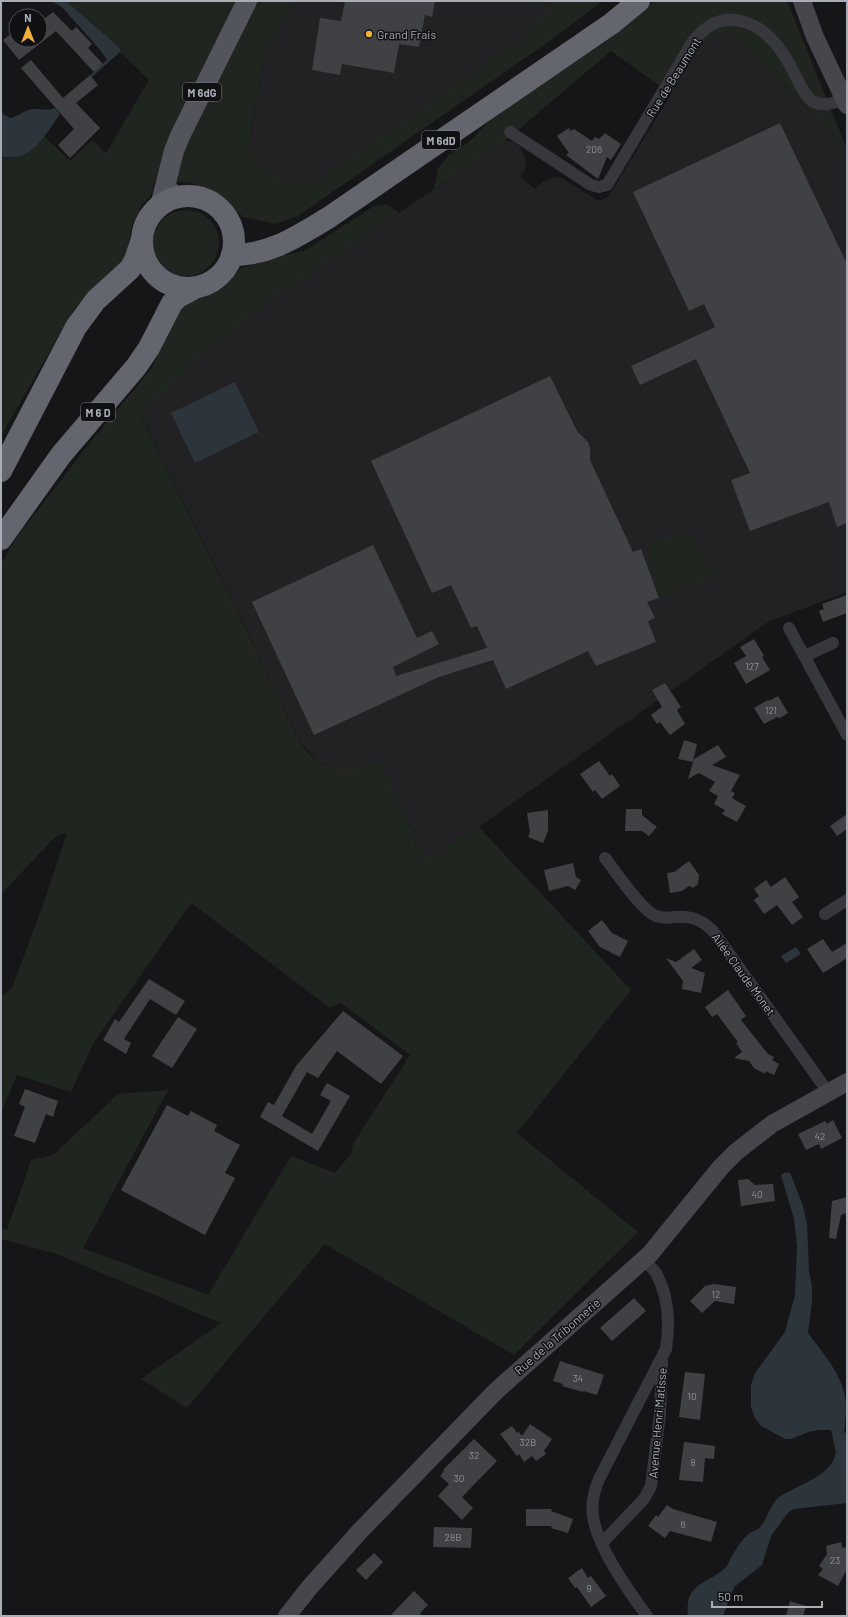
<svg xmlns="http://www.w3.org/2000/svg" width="848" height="1617" viewBox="0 0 848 1617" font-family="Barlow,sans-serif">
<rect width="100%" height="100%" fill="#161618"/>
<g fill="#222225">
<path d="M 293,1 L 553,1 L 531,26 L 527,36 L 310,184 L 282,181 L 263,166 L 249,143 L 264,56 Z"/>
<path d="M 731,29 L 847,149 L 847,592 L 768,622 L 479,827 L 423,858 L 381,763 L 364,768 L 344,771 L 328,767 L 316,760 L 302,744 L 141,415 L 185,370 L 261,307 L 505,141 L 511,141 L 520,146 L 526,162 L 525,170 L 520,177 L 535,189 L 543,182 L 553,177 L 562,178 L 598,201 L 608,197 L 702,44 Z"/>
</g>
<g fill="#1e261f">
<path d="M 66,1 L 293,1 L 264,56 L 249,142 L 263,166 L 282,181 L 310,184 L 527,36 L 531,26 L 553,1 L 603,1 L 548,42 L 298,216 L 275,224 L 243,217 L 229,203 L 207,188 L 190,183 L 155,180 L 151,195 L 142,205 L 132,226 L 126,256 L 117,270 L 74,309 L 1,436 L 1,156 L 11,159 L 35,147 L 44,136 L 70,161 L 92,140 L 106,153 L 149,80 L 120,52 L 120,48 Z"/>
<path d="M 654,1 L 787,1 L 847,149 L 731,29 L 702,44 L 671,94 L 611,51 L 505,141 L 434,189 L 438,168 L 449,155 L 471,140 L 493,117 L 607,41 Z"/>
<path d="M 387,204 L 399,213 L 261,307 L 185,370 L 141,416 L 302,745 C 306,750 311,757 317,761 C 337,774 359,770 381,763 L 423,858 L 479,827 L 631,990 L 517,1133 L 638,1232 L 514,1355 L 325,1244 L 187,1408 L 141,1379 L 221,1323 L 54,1253 L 1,1239 L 1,1228 L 7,1230 L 31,1160 L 53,1155 L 118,1094 L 168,1090 L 83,1248 L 208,1295 L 291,1156 L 335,1173 L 351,1154 L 353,1144 L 410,1055 L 341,1003 L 330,1008 L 191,903 L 93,1044 L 71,1092 L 17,1075 L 1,1113 L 1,997 L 12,988 L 44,902 L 67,833 L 56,836 L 1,894 L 1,564 L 17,537 L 88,445 L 151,369 L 183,305 L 199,299 L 224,287 L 240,269 L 270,259 L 304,251 L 374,206 Z"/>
<circle cx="186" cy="243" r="33"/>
<path d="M 676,535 C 679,536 685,535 689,536 C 695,539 712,567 718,575 L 659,598 L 649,546 Z"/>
</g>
<g fill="#2c353c">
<path d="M 51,1 L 66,1 L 120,48 L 120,52 L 92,77 L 90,75 L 107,60 L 101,51 L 62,7 Z"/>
<path d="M 1,108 L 3,114 L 10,118 C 17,117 22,112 29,110 C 38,107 46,112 55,108 L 60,114 C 45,135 31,164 1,156 Z"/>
<path d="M 235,382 L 259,432 L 195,463 L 171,413 Z"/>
<path d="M 796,947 L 801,954 L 786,963 L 781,956 Z"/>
<path d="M 784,1173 L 790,1173 L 802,1203 L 807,1223 L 809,1272 L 812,1286 L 812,1301 L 808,1333 C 824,1355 846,1378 846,1407 C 846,1415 845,1423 844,1432 L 847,1434 L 847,1503 L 793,1509 L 787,1514 L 771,1536 L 762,1565 L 734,1587 L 723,1616 L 688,1616 C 684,1581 709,1585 727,1566 C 733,1555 739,1541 750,1533 C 753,1531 758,1530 760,1527 C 767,1520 770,1505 778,1498 C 796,1485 833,1476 836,1452 L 831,1430 L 819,1430 L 808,1432 L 791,1439 L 785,1439 L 761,1426 L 755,1418 L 751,1407 L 751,1385 L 755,1373 L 785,1332 L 795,1295 L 797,1247 L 794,1219 L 781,1175 Z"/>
</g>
<g fill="#404145">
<path d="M 345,1 L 435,1 L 432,17 L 425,15 L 419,47 L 399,44 L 394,73 L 342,64 L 340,75 L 312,70 L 320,18 L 341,21 Z"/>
<path d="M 53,12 L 72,31 L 76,27 L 92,44 L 88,48 L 103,64 L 94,72 L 56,31 L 19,60 L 3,40 L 12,33 L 16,40 L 40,40 L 40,22 Z"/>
<path d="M 31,60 L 63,98 L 90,75 L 98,85 L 76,103 L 100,128 L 70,158 L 58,145 L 74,129 L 21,68 Z"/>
<path d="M 780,123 L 847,264 L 847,523 L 837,527 L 829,502 L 750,531 L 731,480 L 750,473 L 696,359 L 640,385 L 631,366 L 715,327 L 704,304 L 689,311 L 633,192 Z"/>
<path d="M 569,128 L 570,131 L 574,129 L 592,141 L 595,137 L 599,139 L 605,133 L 621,144 L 611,160 L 607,157 L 598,179 L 566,155 L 569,153 L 557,136 Z"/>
<path d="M 550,376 L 577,431 L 588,442 L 590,448 L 590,460 L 633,552 L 641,549 L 659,598 L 647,602 L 655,618 L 648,621 L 656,642 L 596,666 L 588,651 L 506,689 L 493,660 L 439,677 L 314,735 L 252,602 L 373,545 L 417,638 L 432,631 L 439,644 L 393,667 L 396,676 L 487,648 L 477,626 L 471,628 L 451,585 L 432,593 L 371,461 Z"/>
<path d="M 847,595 L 847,613 L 823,622 L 819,611 L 824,609 L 822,604 Z"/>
<path d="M 754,639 L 764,656 L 762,657 L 770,670 L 746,684 L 734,663 L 746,656 L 740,647 Z"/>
<path d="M 665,683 L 681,707 L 677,710 L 685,724 L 670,735 L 660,722 L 657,724 L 651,715 L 662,707 L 652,690 Z"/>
<path d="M 778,696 L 788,713 L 780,718 L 777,717 L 764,724 L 754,708 L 768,700 L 769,701 Z"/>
<path d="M 684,740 L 697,744 L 693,762 L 678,759 Z"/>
<path d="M 718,745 L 726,757 L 712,765 L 740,775 L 731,791 L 735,793 L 732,798 L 746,806 L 737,822 L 722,814 L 725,810 L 714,804 L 718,796 L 709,791 L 715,782 L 699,773 L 688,779 L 694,759 Z"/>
<path d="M 599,761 L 610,776 L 612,774 L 620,786 L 602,799 L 595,790 L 593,792 L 580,774 Z"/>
<path d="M 626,809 L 642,809 L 642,815 L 657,827 L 649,836 L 642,831 L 625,831 Z"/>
<path d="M 548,810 L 548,831 L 543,843 L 528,837 L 530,832 L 527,813 Z"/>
<path d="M 847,814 L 847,829 L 837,836 L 830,826 Z"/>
<path d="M 689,861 L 699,875 L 698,884 L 693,888 L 689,886 L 682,891 L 670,893 L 667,873 L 674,872 Z"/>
<path d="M 573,863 L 576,877 L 581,880 L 575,890 L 568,886 L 549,891 L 544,870 Z"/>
<path d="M 785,877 L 799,897 L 792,902 L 803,917 L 792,925 L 777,905 L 764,914 L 754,900 L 759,896 L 754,889 L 766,880 L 771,887 Z"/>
<path d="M 602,920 L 612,933 L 628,941 L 620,957 L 600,947 L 588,931 Z"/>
<path d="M 823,939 L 832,952 L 847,943 L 847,958 L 823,973 L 807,949 Z"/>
<path d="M 694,949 L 702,960 L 691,968 L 705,973 L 701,993 L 682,989 L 683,981 L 666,958 L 676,962 Z"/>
<path d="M 149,979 L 185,1001 L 176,1015 L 150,999 L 124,1039 L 131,1043 L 126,1054 L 103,1040 L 115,1019 L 119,1022 Z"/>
<path d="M 728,990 L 746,1016 L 741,1020 L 768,1054 L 774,1057 L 772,1060 L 779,1064 L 774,1075 L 766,1071 L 765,1074 L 754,1068 L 749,1061 L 734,1058 L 742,1052 L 736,1043 L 738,1042 L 717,1014 L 712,1017 L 705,1007 Z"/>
<path d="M 343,1011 L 403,1056 L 381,1084 L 337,1051 L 318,1078 L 307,1072 L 282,1116 L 312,1134 L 331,1101 L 320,1095 L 327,1083 L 350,1096 L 318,1151 L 260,1117 L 268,1102 L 274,1105 L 296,1066 Z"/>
<path d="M 178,1017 L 197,1029 L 172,1068 L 152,1056 Z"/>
<path d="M 25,1089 L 58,1101 L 53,1117 L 46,1114 L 35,1143 L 14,1136 L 25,1107 L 19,1104 Z"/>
<path d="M 167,1105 L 188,1116 L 191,1111 L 217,1125 L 214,1131 L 240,1145 L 225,1173 L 235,1178 L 205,1235 L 121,1190 Z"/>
<path d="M 833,1120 L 842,1138 L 821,1149 L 819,1144 L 806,1150 L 798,1134 L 825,1121 L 827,1124 Z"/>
<path d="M 748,1179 L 755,1185 L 773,1184 L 775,1201 L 741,1206 L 738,1180 Z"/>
<path d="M 847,1197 L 847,1213 L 841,1215 L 836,1239 L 829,1238 L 832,1201 Z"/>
<path d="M 714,1284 L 736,1287 L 734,1304 L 715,1301 L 702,1313 L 690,1301 L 705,1286 Z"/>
<path d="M 634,1298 L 646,1311 L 612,1341 L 600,1328 Z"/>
<path d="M 560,1361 L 604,1375 L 597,1395 L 583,1391 L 583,1392 L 562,1386 L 563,1384 L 553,1381 Z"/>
<path d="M 685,1372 L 705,1374 L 700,1420 L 679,1417 Z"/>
<path d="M 530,1424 L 552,1439 L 544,1451 L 546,1454 L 536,1461 L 532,1456 L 524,1462 L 519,1454 L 517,1456 L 500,1434 L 512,1426 L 517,1433 L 518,1431 L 522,1436 Z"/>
<path d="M 474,1439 L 497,1461 L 462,1497 L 473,1508 L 462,1520 L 438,1496 L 449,1484 L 440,1476 L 444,1471 L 443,1470 Z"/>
<path d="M 684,1442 L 715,1446 L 714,1459 L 705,1458 L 703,1482 L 679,1480 Z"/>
<path d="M 667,1505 L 673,1509 L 717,1522 L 711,1542 L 670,1531 L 665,1538 L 648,1526 L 656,1515 L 658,1517 Z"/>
<path d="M 526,1509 L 552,1509 L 551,1511 L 573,1519 L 568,1533 L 551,1528 L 552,1526 L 526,1526 Z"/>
<path d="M 434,1527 L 472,1528 L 471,1548 L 433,1547 Z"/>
<path d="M 841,1542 L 842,1548 L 847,1547 L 847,1569 L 838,1586 L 818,1575 L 823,1569 L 819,1566 L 827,1554 L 826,1546 Z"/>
<path d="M 374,1553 L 383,1562 L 366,1580 L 356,1570 Z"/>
<path d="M 582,1568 L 588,1578 L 591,1576 L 606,1596 L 591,1607 L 577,1587 L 575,1588 L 568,1578 Z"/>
<path d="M 414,1591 L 428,1605 L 421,1612 L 420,1616 L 390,1616 Z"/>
<path d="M 790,1601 L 806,1606 L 803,1616 L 786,1616 Z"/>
</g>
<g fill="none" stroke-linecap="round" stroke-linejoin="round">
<g stroke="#37383d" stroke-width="12">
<path d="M 510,132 L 591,185 L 599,187 L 607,185 L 693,41 C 706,26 720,16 741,21 C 766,27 783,50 794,73 C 799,82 803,94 812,101 C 822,107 834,103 844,100"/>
<path d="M 789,628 L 847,735"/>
<path d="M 805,656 L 833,643"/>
<path d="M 605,858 C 616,872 641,910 656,916 C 662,918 668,918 674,917 C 691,916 701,919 713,931 L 828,1092"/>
<path d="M 825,914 L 847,900"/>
<path d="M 643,1260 C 647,1264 653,1268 656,1273 C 669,1297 670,1323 666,1349 L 599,1479 C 594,1491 591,1503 593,1516 C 597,1547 628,1590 647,1616"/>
<path d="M 602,1543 L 644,1499 L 651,1486 L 660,1414 L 662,1361"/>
</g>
<g stroke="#45474d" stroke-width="18">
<path d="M 802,1 L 815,37 L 847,105"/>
<path d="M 287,1616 L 309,1588 L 360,1531 L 496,1391 L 650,1254 L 721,1167 L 736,1152 L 772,1124 L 847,1082"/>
</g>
<g stroke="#53555c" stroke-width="20">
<path d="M 166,186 L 171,193 L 181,197"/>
<path d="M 155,211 L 161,202 L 174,151 L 180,136 L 247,1"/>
</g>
<g stroke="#63666e" stroke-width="22">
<circle cx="188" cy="242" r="46"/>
<path d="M 232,255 C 270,255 296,237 328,218 L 611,24 L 639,1"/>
<path d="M 1,471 L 76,327 L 96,300 L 130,269 L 135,260 L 142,239"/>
<path d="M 1,539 L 61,455 L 136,367 L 149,348 L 172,303 L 178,297 L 195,288"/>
</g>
</g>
<circle fill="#f2b134" stroke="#111113" stroke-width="1.5" cx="369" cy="34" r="4"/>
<g text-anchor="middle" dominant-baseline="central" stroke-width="3" stroke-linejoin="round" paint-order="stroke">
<g font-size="10" fill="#8e929b">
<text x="594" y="149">206</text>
<text x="752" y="666">127</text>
<text x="771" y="710">121</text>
<text x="820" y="1136">42</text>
<text x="757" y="1194">40</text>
<text x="716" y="1294">12</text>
<text x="578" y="1378">34</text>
<text x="692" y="1396">10</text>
<text x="528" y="1442">32B</text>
<text x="474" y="1455">32</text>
<text x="693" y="1462">8</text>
<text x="459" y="1478">30</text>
<text x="683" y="1524">6</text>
<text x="453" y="1537">28B</text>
<text x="835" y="1560">23</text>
<text x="589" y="1588">9</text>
</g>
<g fill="#111113" stroke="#7b7e86" stroke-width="1">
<rect x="183" y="83" width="38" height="18" rx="3"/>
<rect x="422" y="131" width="38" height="18" rx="3"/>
<rect x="81" y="403" width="34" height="18" rx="3"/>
</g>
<g font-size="11" font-weight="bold" fill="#a8adb8">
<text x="202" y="92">M 6dG</text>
<text x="441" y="140">M 6dD</text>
<text x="98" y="412">M 6 D</text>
</g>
<g font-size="12" fill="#a8adb8" stroke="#111113" text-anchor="start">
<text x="377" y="34">Grand Frais</text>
</g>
<g font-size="12" fill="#a8adb8" stroke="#111113">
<text transform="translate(673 77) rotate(-58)">Rue de Beaumont</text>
<text transform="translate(744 974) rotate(54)">Allée Claude Monet</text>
<text transform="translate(557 1336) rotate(-41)">Rue de la Tribonnerie</text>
<text transform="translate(657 1423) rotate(-85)">Avenue Henri Matisse</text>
</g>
</g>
<rect width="848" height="1617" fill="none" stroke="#a8adb8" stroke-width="4"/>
<g transform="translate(28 28)"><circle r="19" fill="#111113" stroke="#4d4f55"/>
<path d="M0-3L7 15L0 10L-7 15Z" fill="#f2b134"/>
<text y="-6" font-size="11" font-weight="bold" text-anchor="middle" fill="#a8adb8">N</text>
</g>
<path d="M712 1601v6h110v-6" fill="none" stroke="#a8adb8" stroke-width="2"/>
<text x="718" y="1601" font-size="12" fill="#a8adb8" stroke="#111113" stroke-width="3" paint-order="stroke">50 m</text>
</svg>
